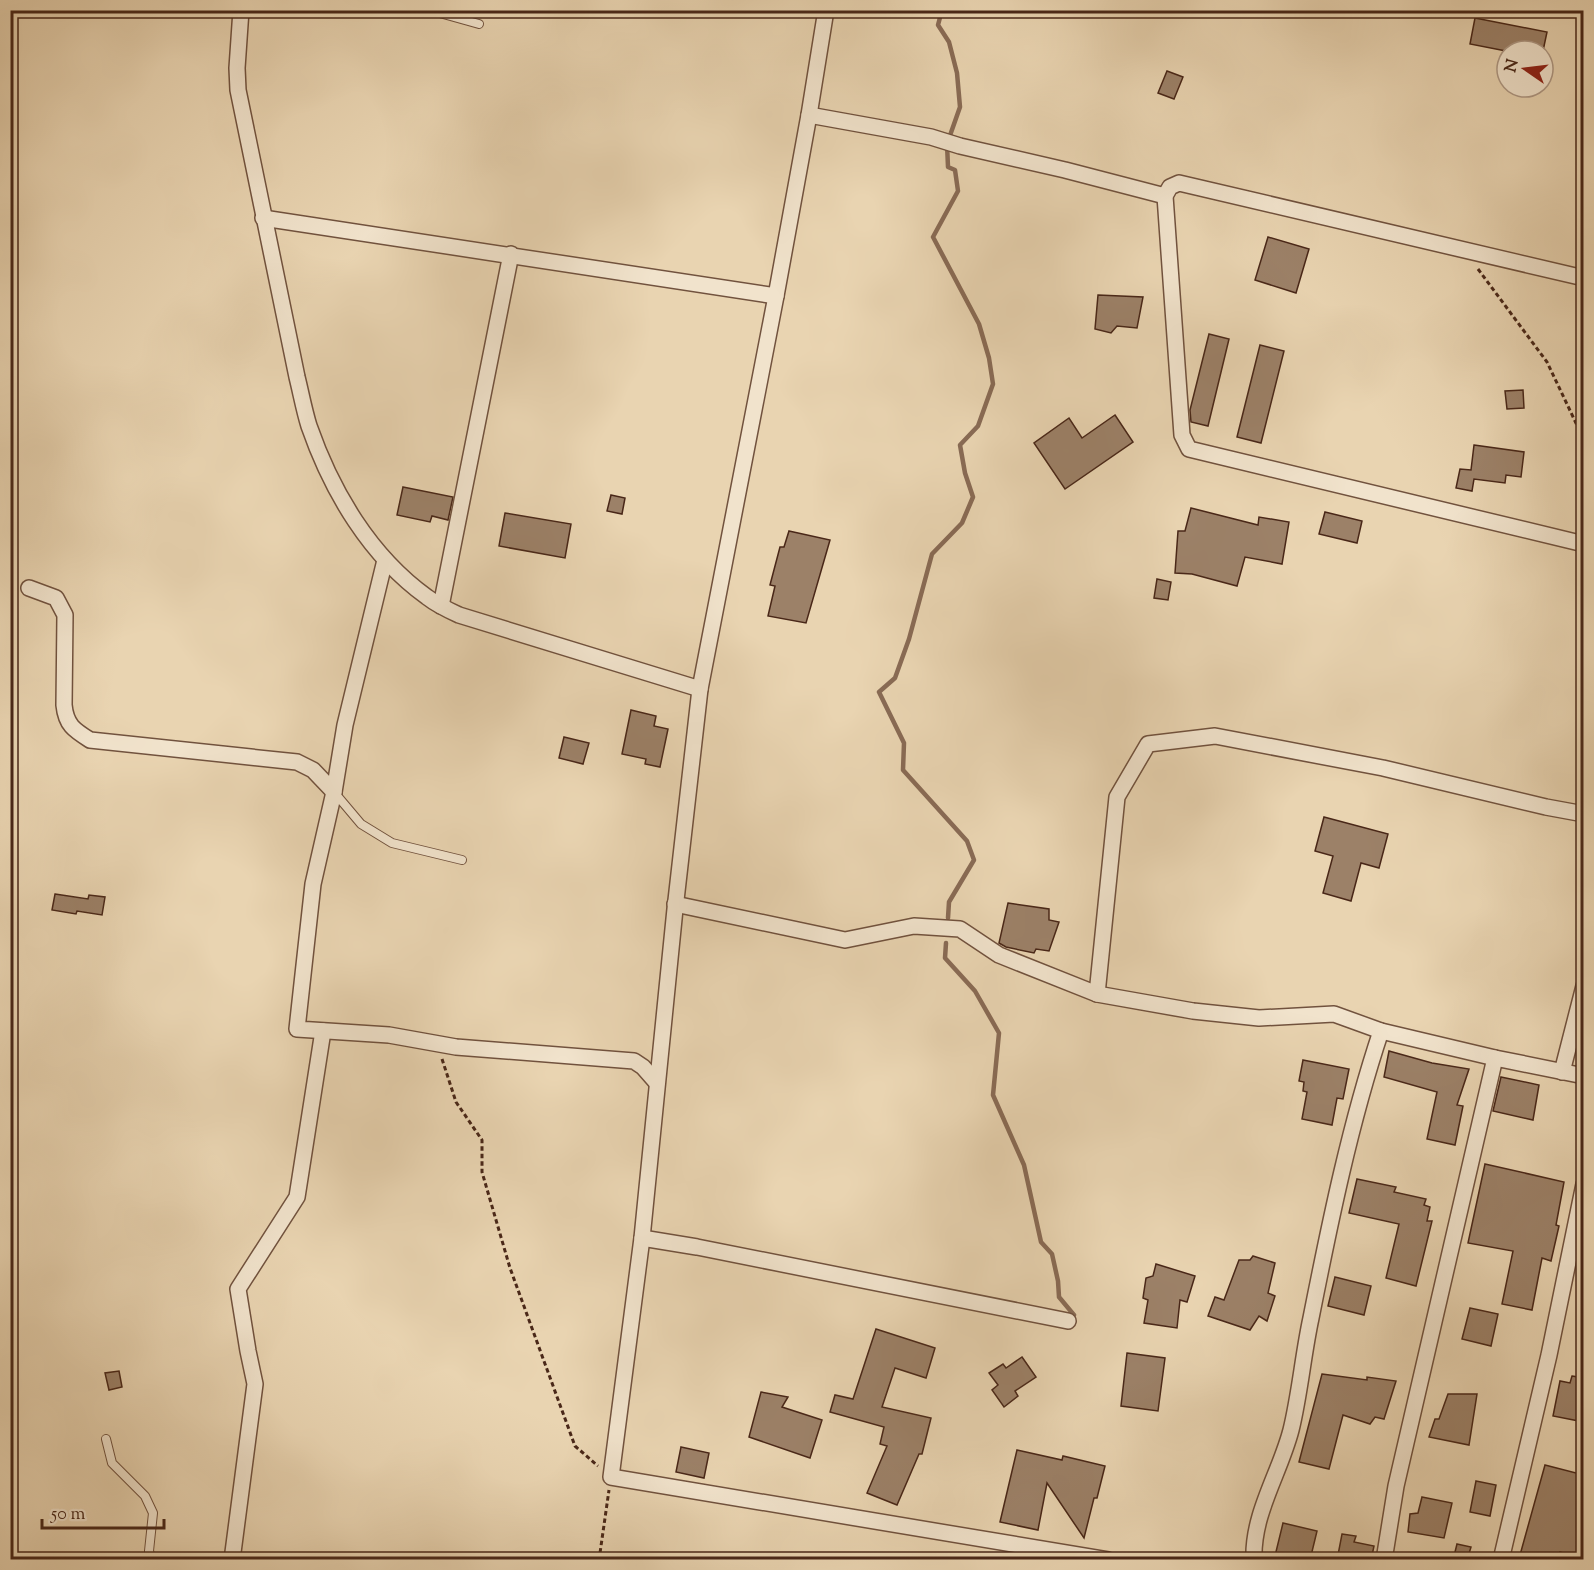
<svg xmlns="http://www.w3.org/2000/svg" width="1594" height="1570" viewBox="0 0 1594 1570" font-family="'Sorts Mill Goudy',serif">
<rect width="100%" height="100%" fill="#e9d4b1"/>
<filter id="stains"><feTurbulence type="fractalNoise" baseFrequency=".00333" numOctaves="4"/><feColorMatrix values="0 0 0 0 .2 0 0 0 0 .09 0 0 0 0 .02 0 0 0 .5 -.17"/></filter>
<radialGradient id="worn" r=".72"><stop offset=".6" stop-color="#630" stop-opacity="0"/><stop offset="1" stop-color="#630" stop-opacity=".3"/></radialGradient>
<g fill="none" stroke-linecap="round" stroke-linejoin="round">
<g stroke="#896b55" stroke-width="4.5">
<path d="M 942,10 L 938,25 L 949,42 L 957,73 L 960,107 L 947,144 L 948,167 L 955,170 L 958,191 L 933,237 L 979,324 L 989,358 L 993,384 L 978,426 L 960,445 L 965,473 L 973,497 L 962,523 L 932,554 L 909,639 L 895,678 L 879,692 L 904,743 L 903,770 L 967,841 L 974,860 L 949,902 L 948,918"/>
<path d="M 946,943 L 945,958 L 975,991 L 999,1033 L 993,1095 L 1024,1165 L 1041,1242 L 1052,1254 L 1058,1281 L 1059,1297 L 1074,1315"/>
</g>
</g>
<g fill="#9c8168" stroke="#492718" stroke-width="1.5">
<path d="M 1475,18 L 1547,32 L 1543,51 L 1506,51 L 1470,44 Z"/>
<path d="M 1167,71 L 1183,77 L 1174,99 L 1158,93 Z"/>
<path d="M 1268,237 L 1309,249 L 1296,293 L 1255,280 Z"/>
<path d="M 1098,295 L 1143,297 L 1137,328 L 1117,326 L 1111,333 L 1095,329 Z"/>
<path d="M 1209,334 L 1229,339 L 1208,426 L 1191,422 L 1190,410 Z"/>
<path d="M 1260,345 L 1284,351 L 1261,443 L 1237,437 Z"/>
<path d="M 1523,390 L 1524,408 L 1507,409 L 1505,391 Z"/>
<path d="M 1115,415 L 1133,442 L 1065,489 L 1034,443 L 1069,418 L 1082,438 Z"/>
<path d="M 1474,445 L 1524,452 L 1521,477 L 1506,475 L 1505,483 L 1474,479 L 1472,491 L 1456,488 L 1460,469 L 1471,470 Z"/>
<path d="M 403,487 L 453,497 L 448,520 L 432,516 L 430,522 L 397,515 Z"/>
<path d="M 611,495 L 625,498 L 622,514 L 607,511 Z"/>
<path d="M 1191,508 L 1258,525 L 1259,517 L 1289,522 L 1282,564 L 1245,557 L 1237,586 L 1192,574 L 1175,573 L 1178,531 L 1185,531 Z"/>
<path d="M 1325,512 L 1362,521 L 1357,543 L 1319,534 Z"/>
<path d="M 505,513 L 571,524 L 565,558 L 499,546 Z"/>
<path d="M 789,531 L 830,540 L 806,623 L 768,616 L 775,586 L 770,585 L 780,547 L 784,547 Z"/>
<path d="M 1157,579 L 1171,582 L 1168,600 L 1154,598 Z"/>
<path d="M 631,710 L 656,716 L 654,726 L 668,729 L 660,767 L 645,764 L 646,759 L 622,754 Z"/>
<path d="M 564,737 L 589,743 L 583,764 L 559,758 Z"/>
<path d="M 1324,817 L 1388,834 L 1379,868 L 1361,863 L 1351,901 L 1323,893 L 1333,856 L 1315,851 Z"/>
<path d="M 55,894 L 88,899 L 89,895 L 105,897 L 102,915 L 77,911 L 76,914 L 52,910 Z"/>
<path d="M 1008,903 L 1049,909 L 1049,920 L 1059,922 L 1049,951 L 1036,949 L 1034,953 L 1006,947 L 999,943 Z"/>
<path d="M 1389,1051 L 1432,1063 L 1469,1069 L 1457,1105 L 1463,1106 L 1455,1145 L 1427,1139 L 1437,1092 L 1384,1077 Z"/>
<path d="M 1303,1060 L 1349,1069 L 1343,1099 L 1337,1098 L 1332,1125 L 1302,1119 L 1307,1092 L 1303,1091 L 1304,1082 L 1299,1081 Z"/>
<path d="M 1501,1077 L 1539,1085 L 1533,1120 L 1493,1111 Z"/>
<path d="M 1485,1164 L 1564,1182 L 1556,1225 L 1559,1226 L 1551,1261 L 1542,1258 L 1532,1310 L 1502,1304 L 1513,1251 L 1468,1243 Z"/>
<path d="M 1357,1179 L 1396,1187 L 1394,1192 L 1426,1199 L 1424,1205 L 1430,1207 L 1427,1221 L 1432,1221 L 1416,1286 L 1386,1278 L 1399,1224 L 1349,1213 Z"/>
<path d="M 1253,1256 L 1275,1263 L 1268,1293 L 1275,1296 L 1267,1321 L 1259,1316 L 1250,1330 L 1208,1316 L 1215,1297 L 1224,1300 L 1239,1260 L 1250,1260 Z"/>
<path d="M 1156,1264 L 1195,1276 L 1187,1302 L 1180,1300 L 1177,1328 L 1144,1323 L 1148,1300 L 1143,1298 L 1146,1278 L 1153,1276 Z"/>
<path d="M 1335,1277 L 1371,1286 L 1364,1315 L 1328,1306 Z"/>
<path d="M 1470,1308 L 1498,1314 L 1491,1346 L 1462,1339 Z"/>
<path d="M 876,1329 L 935,1348 L 926,1378 L 895,1368 L 882,1407 L 931,1418 L 922,1454 L 919,1454 L 897,1505 L 867,1493 L 887,1446 L 880,1444 L 884,1427 L 830,1412 L 835,1395 L 853,1399 Z"/>
<path d="M 1127,1353 L 1165,1358 L 1158,1411 L 1121,1406 Z"/>
<path d="M 1022,1357 L 1036,1377 L 1015,1391 L 1018,1396 L 1004,1407 L 992,1390 L 998,1385 L 989,1373 L 1003,1364 L 1006,1368 Z"/>
<path d="M 119,1371 L 122,1387 L 109,1390 L 105,1373 Z"/>
<path d="M 1322,1374 L 1367,1380 L 1367,1377 L 1396,1381 L 1384,1419 L 1375,1417 L 1370,1424 L 1343,1415 L 1329,1469 L 1299,1462 Z"/>
<path d="M 1572,1376 L 1584,1378 L 1584,1422 L 1553,1416 L 1560,1381 L 1570,1383 Z"/>
<path d="M 761,1392 L 788,1397 L 782,1407 L 822,1420 L 810,1458 L 749,1437 Z"/>
<path d="M 1448,1394 L 1477,1394 L 1469,1445 L 1429,1437 L 1435,1419 L 1439,1419 Z"/>
<path d="M 681,1447 L 709,1453 L 704,1478 L 676,1472 Z"/>
<path d="M 1017,1450 L 1062,1460 L 1063,1456 L 1105,1466 L 1097,1498 L 1094,1498 L 1084,1538 L 1047,1483 L 1038,1530 L 1000,1522 Z"/>
<path d="M 1545,1465 L 1584,1475 L 1584,1559 L 1560,1552 L 1559,1557 L 1539,1553 L 1537,1560 L 1520,1555 Z"/>
<path d="M 1476,1481 L 1496,1485 L 1490,1516 L 1470,1512 Z"/>
<path d="M 1422,1497 L 1452,1503 L 1444,1538 L 1408,1532 L 1410,1514 L 1418,1513 Z"/>
<path d="M 1283,1523 L 1317,1531 L 1310,1560 L 1274,1560 Z"/>
<path d="M 1342,1534 L 1356,1536 L 1354,1542 L 1374,1546 L 1371,1560 L 1337,1560 Z"/>
<path d="M 1457,1544 L 1471,1547 L 1467,1560 L 1453,1560 Z"/>
</g>
<g fill="none" stroke-linecap="round" stroke-linejoin="round">
<g stroke="#71523e" stroke-width="10">
<g id="service">
<path d="M 429,10 L 479,24"/>
<path d="M 334,792 L 361,824 L 392,843 L 462,860"/>
<path d="M 106,1439 L 112,1463 L 145,1496 L 153,1513 L 149,1551 L 152,1560"/>
</g>
</g>
<g stroke="#71523e" stroke-width="18">
<g id="minor">
<path d="M 241,10 L 237,68 L 238,90 L 297,377 C 301,393 304,410 309,426 C 332,492 370,556 427,597 C 436,604 448,610 459,615 L 700,689"/>
<path d="M 826,10 L 809,115 L 776,296 L 700,689 L 675,909 L 642,1238 L 611,1477 L 1108,1560"/>
<path d="M 809,115 L 931,137 L 960,146 L 1065,170 L 1165,196"/>
<path d="M 263,218 L 776,296"/>
<path d="M 1584,278 L 1179,183 L 1170,187 L 1165,196 L 1182,435 L 1189,449 L 1584,544"/>
<path d="M 29,588 L 56,598 L 65,615 L 64,705 C 66,725 74,730 90,740 L 297,762 L 313,770 L 334,792 L 345,725 L 385,560"/>
<path d="M 441,606 L 511,254"/>
<path d="M 334,792 L 313,884 L 297,1029 L 389,1035 L 456,1047 L 634,1061 L 643,1067 L 657,1083"/>
<path d="M 675,904 L 845,940 L 914,926 L 960,929 L 999,955 L 1097,994 L 1193,1011 L 1259,1018 L 1334,1014 L 1381,1031 L 1495,1058"/>
<path d="M 1097,994 L 1117,797 L 1148,744 L 1215,736 L 1383,768 L 1546,807 L 1584,814"/>
<path d="M 1562,1072 L 1584,986"/>
<path d="M 642,1238 L 697,1247 L 1068,1321"/>
<path d="M 232,1560 L 255,1384 L 248,1351 L 238,1289 L 297,1197 L 323,1031"/>
<path d="M 1254,1560 C 1252,1514 1280,1473 1291,1430 C 1300,1393 1303,1355 1311,1318 C 1330,1222 1350,1124 1381,1031"/>
<path d="M 1384,1560 L 1396,1486 L 1495,1058 L 1584,1076"/>
<path d="M 1501,1560 L 1549,1355 L 1584,1184"/>
</g>
</g>
<g stroke="#492718" stroke-width="3" stroke-dasharray="4.5 3" stroke-linecap="butt">
<path d="M 1478,269 L 1547,362 L 1584,440"/>
<path d="M 442,1059 L 456,1102 L 482,1140 L 482,1172 L 510,1268 L 575,1446 L 598,1466"/>
<path d="M 599,1560 L 609,1490"/>
</g>
<use href="#service" stroke="#f1e3cc" stroke-width="8"/>
<use href="#minor" stroke="#f1e3cc" stroke-width="15"/>
</g>
<rect width="1594" height="1570" fill="none" stroke="#e9d4b1" stroke-width="36"/>
<rect x="12" y="12" width="1570" height="1546" fill="none" stroke="#492718" stroke-width="3"/>
<rect x="18" y="18" width="1558" height="1534" fill="none" stroke="#492718" stroke-width="1.5"/>
<g transform="translate(1525 69) rotate(284)"><circle r="28" fill="#f1e3cc" stroke="#ae9884" stroke-width="1.5"/>
<path d="M0-4.5L10 22L0 15L-10 22Z" fill="#8f2418"/>
<text y="-9" font-size="16" font-weight="bold" text-anchor="middle" fill="#492718">N</text>
</g>
<path d="M42 1519v9h122v-9" fill="none" stroke="#492718" stroke-width="3"/>
<text x="51" y="1519" font-size="18" fill="#492718" stroke="#f1e3cc" stroke-width="4.5" paint-order="stroke">50 m</text>
<rect width="100%" height="100%" filter="url(#stains)"/>
<rect width="100%" height="100%" fill="url(#worn)"/>
</svg>
